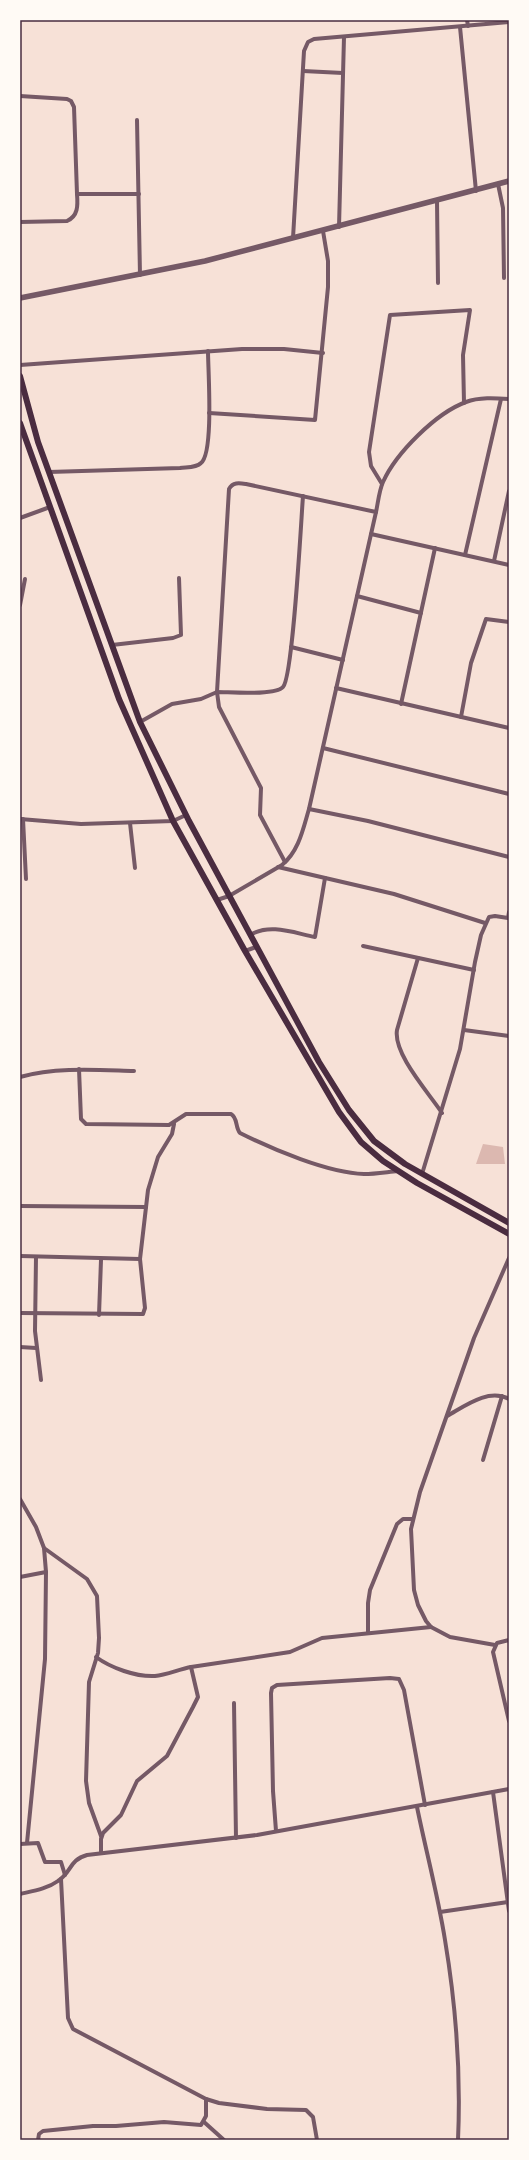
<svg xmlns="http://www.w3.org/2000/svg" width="529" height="2160" viewBox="0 0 529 2160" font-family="'Exo 2',sans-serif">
<rect width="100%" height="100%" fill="#f7e1d7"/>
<path fill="#dcb8b0" d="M 483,1144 L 503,1147 L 505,1164 L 476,1164 Z"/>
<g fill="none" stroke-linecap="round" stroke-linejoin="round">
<g stroke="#755966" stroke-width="4">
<path d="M 467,20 L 468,26"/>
<path d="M 460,27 L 476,191"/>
<path d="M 303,71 L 343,73"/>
<path d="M 20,96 L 67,99 L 71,101 L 74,107 L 77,194"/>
<path d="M 137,120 L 140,275"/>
<path d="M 498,184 L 503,208 L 504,278"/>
<path d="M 437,201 L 438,283"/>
<path d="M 20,222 L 67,221 C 78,216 78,206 77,194 L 139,194"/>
<path d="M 339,227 L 344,37"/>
<path d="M 293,238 L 304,51 L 308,42 L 314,39 L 509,22"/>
<path d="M 20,365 L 242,349 L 284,349 L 323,353"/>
<path d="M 209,413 L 315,420 L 328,287 L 328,261 L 323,231"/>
<path d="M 49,472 L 180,468 C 187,467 196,468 201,463 C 214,453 208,370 208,351"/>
<path d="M 382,484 L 371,466 L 369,452 L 390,315 L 470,310 L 463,355 L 464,403"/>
<path d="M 376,512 C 378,503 379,491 383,482 C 396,453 436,413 466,402 C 479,397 495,398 509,399"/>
<path d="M 20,518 L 50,507"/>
<path d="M 371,534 L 509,565"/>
<path d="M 465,555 L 501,399"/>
<path d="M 494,561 L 509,491"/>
<path d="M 357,596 L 421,613"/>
<path d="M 20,605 L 25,579"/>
<path d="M 112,645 L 173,638 L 181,635 L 179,578"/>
<path d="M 291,647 L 343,660"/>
<path d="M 336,688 L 509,728"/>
<path d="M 401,704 L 435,548"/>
<path d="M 461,717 L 471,663 L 486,619 L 509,622"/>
<path d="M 140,722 L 172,704 L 201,699 L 217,692 L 229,489 C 233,482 239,483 246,484 L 376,512 L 309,809 C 303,829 299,851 282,865 L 229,896 L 217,900"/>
<path d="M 323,748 L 509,794"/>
<path d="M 309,809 L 368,821 L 509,857"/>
<path d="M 20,819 L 81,824 L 173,821 L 186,815"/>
<path d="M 23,819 L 26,879"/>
<path d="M 130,823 L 135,868"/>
<path d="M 285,862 L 260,815 L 261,788 L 219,707 L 217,692 C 230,692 275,696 283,687 C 293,676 301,522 303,496"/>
<path d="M 278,867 L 394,894 L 485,923"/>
<path d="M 250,935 C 270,923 294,933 315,937 L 325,878"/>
<path d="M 363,946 L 474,970"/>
<path d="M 245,951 L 256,947"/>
<path d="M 418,958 L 397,1030 C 393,1054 429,1093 442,1113"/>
<path d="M 464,1030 L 509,1036"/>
<path d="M 79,1069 L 81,1119 L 86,1124 L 169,1125 L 186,1114 L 231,1114 C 238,1118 235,1127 240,1133 C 272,1149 328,1173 364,1174 C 375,1174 387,1172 398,1171"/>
<path d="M 20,1077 C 57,1067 96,1070 134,1071"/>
<path d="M 422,1174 L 460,1049 L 475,962 L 481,935 L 489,917 L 495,916 L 508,918 L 509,912"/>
<path d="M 20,1206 L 146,1207"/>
<path d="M 20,1256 L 140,1259"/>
<path d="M 36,1257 L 35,1331 L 41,1380"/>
<path d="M 20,1313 L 143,1314 L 145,1308 L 140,1259 L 148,1190 L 158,1157 L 172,1134 L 174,1124"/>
<path d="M 99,1315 L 101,1260"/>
<path d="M 20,1347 L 36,1348"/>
<path d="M 447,1416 C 465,1406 488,1388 509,1399"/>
<path d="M 483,1460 L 502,1396"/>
<path d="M 20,1499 L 36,1527 L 44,1548 L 46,1572 L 45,1659 L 27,1843"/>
<path d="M 44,1548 L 87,1579 L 97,1596 L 99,1638 L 98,1653 L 89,1682 L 86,1781 L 89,1803 L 101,1836"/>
<path d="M 20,1577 L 46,1572"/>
<path d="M 368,1633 L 368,1603 L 370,1590 L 397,1524 L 403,1519 L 413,1519"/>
<path d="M 509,1640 L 497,1643 L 493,1652 L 509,1721"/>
<path d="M 495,1645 L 450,1637 L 431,1627 L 426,1621 L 418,1605 L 414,1590 L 411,1529 L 420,1492 L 474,1338 L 509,1258"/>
<path d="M 96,1657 C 111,1668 136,1677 155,1676 C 166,1675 180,1669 191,1667"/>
<path d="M 234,1703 L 236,1838"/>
<path d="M 493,1792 L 509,1911"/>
<path d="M 417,1807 C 426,1851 438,1896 445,1940 C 456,2006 461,2073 458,2140"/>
<path d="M 276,1831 L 273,1791 L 271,1693 L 272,1688 L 277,1685 L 390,1678 L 399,1679 L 404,1690 L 425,1805"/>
<path d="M 20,1844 L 38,1843 L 45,1862 L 61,1862 L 65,1875"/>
<path d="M 101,1853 L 101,1839 L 103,1833 L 121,1815 L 137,1781 L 167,1756 L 193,1707 L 198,1697 L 191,1667 L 290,1652 L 322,1638 L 431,1627"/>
<path d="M 61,1879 L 68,2018 L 73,2029 L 206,2099 L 219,2103 L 267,2109 L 306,2110 L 313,2117 L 317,2140"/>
<path d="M 20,1894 C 33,1891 47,1889 58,1881 C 72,1872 69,1860 87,1855 L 257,1835 L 509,1789"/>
<path d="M 440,1912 L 508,1902"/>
<path d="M 204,2122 L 224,2140"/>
<path d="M 38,2140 L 39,2134 L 43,2131 L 93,2126 L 116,2126 L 164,2122 L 201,2125 L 206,2116 L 206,2099"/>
</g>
<path stroke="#755966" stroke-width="5.5" d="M 20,298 L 205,261 L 509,181"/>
<g stroke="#4a2c40" stroke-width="6">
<path d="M 20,376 L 38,442 L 140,722 L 189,821 L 319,1062 L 349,1110 L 374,1141 L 405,1164 L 509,1223"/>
<path d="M 20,423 L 119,699 L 173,821 L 245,951 L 339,1112 L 361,1142 L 383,1161 L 417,1183 L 509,1234"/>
</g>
</g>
<rect width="529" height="2160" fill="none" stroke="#fffaf5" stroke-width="42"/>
<rect x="21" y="21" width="487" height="2118" fill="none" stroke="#4a2c40" stroke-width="1.5"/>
</svg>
